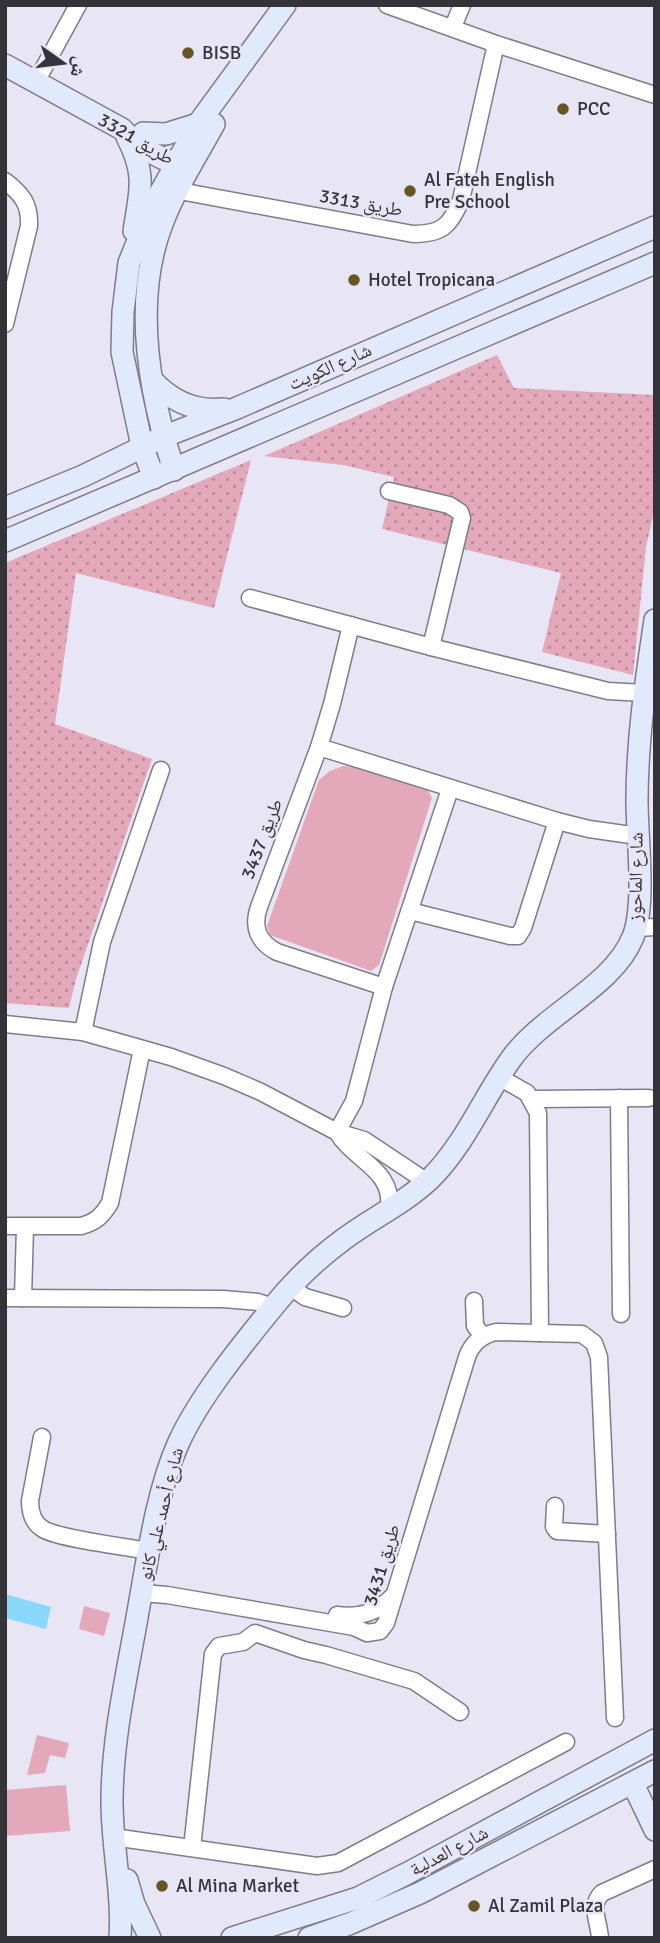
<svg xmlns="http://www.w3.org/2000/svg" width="660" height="1943" viewBox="0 0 660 1943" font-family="Signika,'Noto Naskh Arabic',sans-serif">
<defs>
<pattern id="grass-dots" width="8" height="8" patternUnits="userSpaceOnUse" patternTransform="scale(1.75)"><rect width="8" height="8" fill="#e4a8bb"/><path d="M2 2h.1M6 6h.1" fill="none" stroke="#ba8999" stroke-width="1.8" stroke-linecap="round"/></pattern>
</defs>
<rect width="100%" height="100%" fill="#e8e5f5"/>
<g fill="url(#grass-dots)">
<path d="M 497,355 L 514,388 L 655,395 L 655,507 L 646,547 L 633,675 L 542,652 L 561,573 L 382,529 L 394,477 L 343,465 L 264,456 Z"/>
<path d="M 251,460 L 214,608 L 76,573 L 55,724 L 152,759 L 76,979 L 69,1008 L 5,1003 L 5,563 Z"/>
</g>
<g fill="#e4a8bb">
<path d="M 343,766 L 357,767 L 428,790 L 432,798 L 379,965 L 371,971 L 270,935 L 267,926 L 319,780 L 330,771 Z"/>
<path d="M 84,1606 L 110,1613 L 104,1636 L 79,1629 Z"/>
<path d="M 37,1735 L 69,1743 L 65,1758 L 50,1755 L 45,1773 L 27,1775 Z"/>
<path d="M 66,1785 L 70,1831 L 5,1836 L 5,1790 Z"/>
</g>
<path fill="#8bd8fd" d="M 5,1594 L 51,1607 L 46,1629 L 5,1618 Z"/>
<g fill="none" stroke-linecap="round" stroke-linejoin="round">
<g stroke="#7f7c8a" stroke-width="19">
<g id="street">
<path d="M 387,5 L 496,44 L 655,95"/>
<path d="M 453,27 L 462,5"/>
<path d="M 36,82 L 78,5"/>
<path d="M 5,181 C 22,194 30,204 29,226 L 5,324"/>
<path d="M 169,189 L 413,234 C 442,234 450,226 461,200 L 496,44"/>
<path d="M 389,491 L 449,505 L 460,512 L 462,518 L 431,647"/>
<path d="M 250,598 L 431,647 L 608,691 L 644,693"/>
<path d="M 351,625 L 332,704 L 319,747 L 259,907 C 252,927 258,942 277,952 L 384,987"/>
<path d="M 319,747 L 557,821 L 589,829 L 638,836"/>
<path d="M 410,911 L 510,936 L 518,936 L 523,928 L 557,821"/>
<path d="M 636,928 L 655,927"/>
<path d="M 5,1024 L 83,1032 L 171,1057 L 224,1076 L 261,1092 L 337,1132 L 364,1140 L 427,1182"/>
<path d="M 83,1032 L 102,942 L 161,770"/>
<path d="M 499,1077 L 527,1093 L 538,1113 L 540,1333"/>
<path d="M 619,1098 L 621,1314"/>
<path d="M 533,1099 L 649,1098"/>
<path d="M 337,1132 L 354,1101 L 384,987 L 450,789"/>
<path d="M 337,1132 C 354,1161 394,1169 389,1209"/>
<path d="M 5,1226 L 81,1226 C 96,1222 102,1216 110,1203 L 142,1049"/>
<path d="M 291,1287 L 305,1297 L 343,1308"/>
<path d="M 5,1298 L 223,1299 L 258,1302 L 273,1307"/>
<path d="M 23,1298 L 25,1227"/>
<path d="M 474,1301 L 475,1326 L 483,1336"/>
<path d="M 42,1437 L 30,1501 C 30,1513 33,1523 43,1529 C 59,1539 128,1547 150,1551"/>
<path d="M 555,1506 L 554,1527 L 557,1531 L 607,1534"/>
<path d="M 142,1593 L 167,1595 L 354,1627 L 367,1633 L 380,1631 L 386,1623 L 467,1357 C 472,1343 482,1335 496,1332 L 582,1334 L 594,1343 L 599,1357 L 615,1718"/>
<path d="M 337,1615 C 361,1618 378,1612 394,1595"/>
<path d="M 113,1837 L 317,1866 L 338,1863 L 566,1742"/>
<path d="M 192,1848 L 213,1654 L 219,1646 L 243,1642 L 255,1633 L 304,1650 L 326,1655 L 414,1681 L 460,1712"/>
<path d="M 600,1938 C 599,1922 589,1905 602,1893 L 655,1869"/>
</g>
</g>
<g stroke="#7f7c8a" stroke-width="24">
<g id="secondary">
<path d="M 5,65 L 122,129 C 135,144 170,168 189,163"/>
<path d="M 143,133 L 166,134 L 198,124"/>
<path d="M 127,137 C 147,175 140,191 134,231"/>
<path d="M 152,380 C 171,401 195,412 224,409"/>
<path d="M 174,470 C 149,393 132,302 162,224 C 175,189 196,157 214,124"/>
<path d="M 154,478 L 142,446 L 122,352 L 123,312 L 129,263 L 149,213 L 198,124 L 285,5"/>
<path d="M 5,508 L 83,476 L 163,437 L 237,408 L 655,227"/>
<path d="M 5,541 L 655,263"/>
<path d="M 633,1784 L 655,1830"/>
<path d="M 127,1880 L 134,1904 L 150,1938"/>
<path d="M 120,1938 C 123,1893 112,1847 112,1802 C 112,1736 128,1671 139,1606 C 148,1556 157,1491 178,1444 C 198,1399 241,1346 273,1307 C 293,1282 318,1258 344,1239 C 372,1218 405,1203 431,1178 C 465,1144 483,1098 511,1059 C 543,1014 613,987 633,937 C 646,905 637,837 637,801 C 637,740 646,680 655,620"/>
<path d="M 232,1938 L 358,1898 L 408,1873 L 655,1740"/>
<path d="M 309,1938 L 349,1924 L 420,1893 L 655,1771"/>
</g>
</g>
<use href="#street" stroke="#fff" stroke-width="16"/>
<use href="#secondary" stroke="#e0eafc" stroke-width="21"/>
</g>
<g fill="#655623" stroke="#e8e5f5" stroke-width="2.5">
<circle cx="188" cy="53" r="7"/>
<circle cx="563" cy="109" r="7"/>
<circle cx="410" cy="191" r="7"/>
<circle cx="354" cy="280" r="7"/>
<circle cx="162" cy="1886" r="7"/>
<circle cx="474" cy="1906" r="7"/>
</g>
<g text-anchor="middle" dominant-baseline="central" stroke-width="5" stroke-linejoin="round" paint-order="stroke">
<g font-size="19" fill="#343339" stroke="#e8e5f5" text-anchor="start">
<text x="202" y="53">BISB</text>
<text x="577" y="109">PCC</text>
<text x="424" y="180">Al Fateh English<tspan x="424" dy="22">Pre School</tspan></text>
<text x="368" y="280">Hotel Tropicana</text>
<text x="176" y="1886">Al Mina Market</text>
<text x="488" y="1906">Al Zamil Plaza</text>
</g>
<g font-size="19" fill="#343339" stroke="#e8e5f5">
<text transform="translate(136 139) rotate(30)">طريق 3321</text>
<text transform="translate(361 203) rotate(10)">طريق 3313</text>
<text transform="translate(330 367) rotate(-24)">شارع الكويت</text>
<text transform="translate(262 839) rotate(-69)">طريق 3437</text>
<text transform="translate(636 877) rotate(-89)">شارع الماحوز</text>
<text transform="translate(161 1514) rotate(-76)">شارع أحمد علي كانو</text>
<text transform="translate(382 1565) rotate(-73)">طريق 3431</text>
<text transform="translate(449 1851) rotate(-28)">شارع العدلية</text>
</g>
</g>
<rect width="660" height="1943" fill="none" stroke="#343339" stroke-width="14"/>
<g transform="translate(63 63) rotate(104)" stroke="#e8e5f5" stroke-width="5" paint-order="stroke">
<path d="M0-5L12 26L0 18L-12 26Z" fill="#343339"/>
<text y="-10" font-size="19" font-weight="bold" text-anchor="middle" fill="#343339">ش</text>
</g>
</svg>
